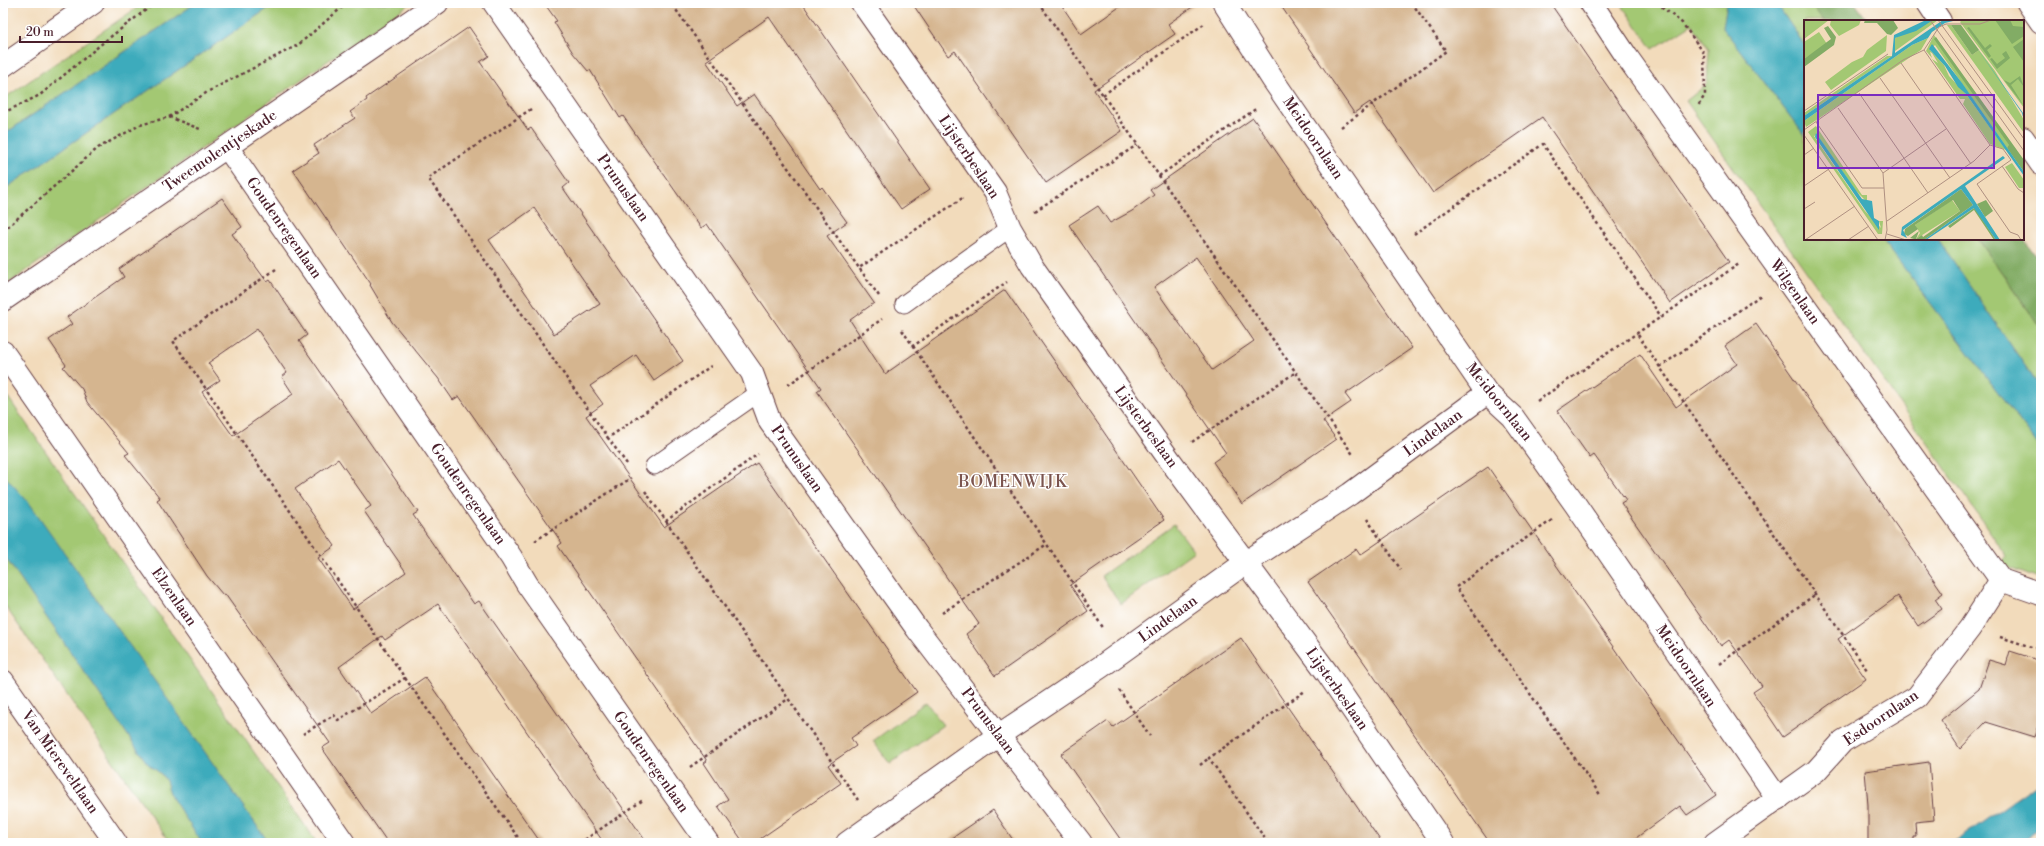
<svg xmlns="http://www.w3.org/2000/svg" width="2044" height="846" viewBox="0 0 2044 846" font-family="'Libre Bodoni',serif">
<rect width="100%" height="100%" fill="#fff"/>
<filter id="ink" filterUnits="userSpaceOnUse"><feTurbulence type="fractalNoise" baseFrequency=".025" numOctaves="2"/><feDisplacementMap in="SourceGraphic" scale="8" xChannelSelector="R" yChannelSelector="G"/><feConvolveMatrix kernelMatrix="1 2 1 2 8 2 1 2 1" color-interpolation-filters="sRGB"/></filter>
<filter id="wash" filterUnits="userSpaceOnUse"><feTurbulence type="fractalNoise" baseFrequency=".012" numOctaves="4" result="noise"/><feDisplacementMap in="SourceGraphic" scale="16" xChannelSelector="R" yChannelSelector="G"/><feGaussianBlur stdDeviation="0.9" result="paint"/><feColorMatrix in="noise" values="0 0 0 0 0 0 0 0 0 0 0 0 0 0 0 0 0 1.4 0 .05"/><feComposite in="paint" operator="in"/></filter>
<g filter="url(#wash)">
<rect width="100%" height="100%" fill="#f2dbbb"/>
<g fill="#a3c873" stroke="#76744f">
<path d="M 144,3 L 196,3 L 3,135 L 3,99 Z"/>
<path d="M 276,3 L 411,3 L 3,287 L 3,190 Z"/>
<path d="M 1620,3 L 1727,3 L 1723,28 L 1805,136 L 1805,239 L 1882,239 L 2041,449 L 2041,580 L 2000,564 L 2007,556 L 1686,101 L 1707,84 L 1709,49 L 1692,24 L 1653,49 Z"/>
<path d="M 1776,3 L 1810,3 L 1823,21 L 1805,21 L 1805,46 Z"/>
<path d="M 1938,239 L 1978,239 L 2041,328 L 2041,389 Z"/>
<path d="M 3,390 L 317,843 L 269,843 L 158,687 L 3,477 Z"/>
<path d="M 1174,524 L 1194,551 L 1121,604 L 1101,576 Z"/>
<path d="M 3,554 L 147,763 L 161,774 L 166,781 L 171,796 L 202,843 L 170,843 L 3,603 Z"/>
<path d="M 926,702 L 943,725 L 890,764 L 873,741 Z"/>
</g>
<g fill="#82ac65" stroke="#666648">
<path d="M 1810,3 L 1855,3 L 1868,21 L 1823,21 Z"/>
<path d="M 2023,238 L 2041,263 L 2041,328 L 1978,239 Z"/>
</g>
<g fill="#3dabbc" stroke="#446574">
<path d="M 196,3 L 276,3 L 3,190 L 3,135 Z"/>
<path d="M 1727,3 L 1776,3 L 1805,46 L 1805,136 L 1723,28 Z"/>
<path d="M 1882,239 L 1938,239 L 2041,389 L 2041,449 Z"/>
<path d="M 3,474 L 30,504 L 269,843 L 202,843 L 171,796 L 166,781 L 161,774 L 147,763 L 3,554 Z"/>
<path d="M 2041,781 L 2041,827 L 2018,843 L 1953,843 Z"/>
</g>
<g id="blocks">
<g fill="#d5b58f" fill-rule="evenodd">
<path d="M 544,3 L 802,3 L 930,189 L 901,209 L 769,17 L 706,61 L 737,106 L 754,94 L 820,189 L 822,187 L 847,222 L 827,236 L 874,303 L 850,320 L 885,374 L 1005,290 L 1101,428 L 1164,520 L 1070,585 L 1088,611 L 995,676 L 966,634 L 979,624 L 817,391 L 821,388 L 707,224 L 701,228 L 623,116 L 620,118 L 590,70 L 588,71 L 573,53 L 554,22 L 557,21 Z"/>
<path d="M 912,3 L 1060,3 L 1081,34 L 1125,3 L 1198,3 L 1168,24 L 1175,34 L 1094,90 L 1122,131 L 1046,183 L 955,51 L 948,56 Z"/>
<path d="M 1279,3 L 1550,3 L 1729,262 L 1670,303 L 1542,117 L 1433,193 L 1370,102 L 1354,113 Z"/>
<path d="M 469,27 L 489,56 L 480,62 L 528,130 L 531,128 L 569,183 L 563,188 L 683,361 L 654,381 L 636,355 L 590,386 L 603,404 L 586,416 L 664,527 L 757,463 L 917,692 L 851,738 L 856,746 L 828,765 L 841,783 L 754,843 L 744,843 L 718,806 L 728,799 L 704,763 L 707,761 L 558,546 L 562,543 L 459,396 L 453,400 L 438,378 L 392,322 L 370,285 L 371,284 L 293,170 L 319,153 L 314,145 L 355,118 L 350,112 L 367,100 L 366,98 ZM 534,208 L 600,304 L 554,334 L 489,240 Z"/>
<path d="M 1253,118 L 1412,348 L 1345,394 L 1351,402 L 1323,421 L 1336,439 L 1242,504 L 1213,462 L 1226,453 L 1069,225 L 1098,206 L 1110,223 L 1132,211 L 1154,195 L 1150,190 ZM 1196,257 L 1254,341 L 1212,370 L 1154,287 Z"/>
<path d="M 222,198 L 242,227 L 232,234 L 267,282 L 270,280 L 307,335 L 299,341 L 418,512 L 413,515 L 474,604 L 479,601 L 647,843 L 604,843 L 438,604 L 385,640 L 382,636 L 339,667 L 371,714 L 425,677 L 541,843 L 388,843 L 322,748 L 330,743 L 225,594 L 223,595 L 207,576 L 157,500 L 160,498 L 125,455 L 129,453 L 87,402 L 82,389 L 63,367 L 66,365 L 49,340 L 72,324 L 67,317 L 124,277 L 119,269 ZM 257,329 L 287,373 L 282,377 L 293,394 L 233,436 L 202,392 L 220,380 L 208,363 ZM 338,459 L 371,506 L 364,511 L 406,572 L 353,609 L 318,558 L 335,546 L 295,489 Z"/>
<path d="M 1756,324 L 1943,593 L 1935,599 L 1942,609 L 1918,626 L 1898,596 L 1838,639 L 1866,679 L 1783,737 L 1753,692 L 1762,686 L 1729,640 L 1721,646 L 1621,503 L 1626,500 L 1594,455 L 1590,458 L 1557,411 L 1640,354 L 1676,407 L 1737,364 L 1725,346 Z"/>
<path d="M 1488,467 L 1716,795 L 1687,815 L 1680,806 L 1629,843 L 1490,843 L 1308,582 L 1356,549 L 1360,555 Z"/>
<path d="M 1241,638 L 1289,709 L 1382,843 L 1123,843 L 1084,787 L 1061,754 L 1108,721 L 1113,727 Z"/>
<path d="M 2010,651 L 2041,661 L 2041,720 L 2035,737 L 1986,722 L 1960,749 L 1941,720 L 1979,689 L 1989,660 L 2006,665 Z"/>
<path d="M 1929,762 L 1934,820 L 1915,822 L 1916,837 L 1913,837 L 1913,843 L 1868,843 L 1868,805 L 1865,771 Z"/>
<path d="M 993,810 L 1015,843 L 945,843 Z"/>
</g>
</g>
</g>
<g filter="url(#ink)">
<use href="#blocks" fill-opacity="0" stroke="#633b41" stroke-width="1"/>
<g fill="none" stroke-linecap="round" stroke-linejoin="round">
<g stroke="#633b41" stroke-width="19">
<g id="service">
<path d="M 904,304 L 1010,228"/>
<path d="M 654,466 L 760,392"/>
</g>
</g>
<g stroke="#633b41" stroke-width="24">
<g id="minor">
<path d="M 494,3 L 752,373 L 770,422 L 917,629 L 1081,843"/>
<path d="M 862,3 L 995,192 L 1010,228 L 1032,266 L 1169,459 L 1328,674 L 1443,843"/>
<path d="M 1224,3 L 1273,80 L 1487,393 L 1513,417 L 1575,504 L 1778,799"/>
<path d="M 1591,3 L 1627,57 L 2001,580"/>
<path d="M 3,66 L 93,3"/>
<path d="M 227,147 L 511,557 L 527,584 L 708,843"/>
<path d="M 3,300 L 437,3"/>
<path d="M 3,352 L 344,843"/>
<path d="M 2001,580 L 2041,594"/>
<path d="M 847,843 L 999,735 L 1102,666 L 1245,563 L 1350,494 L 1487,393"/>
<path d="M 1715,843 L 1816,771 L 1843,741 L 1917,697 L 1970,628 L 2001,580"/>
</g>
</g>
<g stroke="#633b41" stroke-width="24">
<path id="secondary" d="M 3,681 L 116,843"/>
</g>
<g stroke="#633b41" stroke-width="24">
<g id="motorway">
<path d="M 1928,3 L 1940,21"/>
<path d="M 2028,3 L 2041,22"/>
<path d="M 2023,138 L 2041,164"/>
</g>
</g>
<g stroke="#633b41" stroke-width="2.5" stroke-dasharray="3 3" stroke-linecap="butt">
<path d="M 681,3 L 674,7 L 859,268"/>
<path d="M 1039,3 L 1354,456"/>
<path d="M 1657,3 L 1682,23 L 1704,53 L 1705,95 L 1698,106"/>
<path d="M 1103,95 L 1204,24"/>
<path d="M 531,109 L 428,178 L 608,438"/>
<path d="M 3,113 L 40,95 L 105,41 L 155,3"/>
<path d="M 169,117 L 200,129"/>
<path d="M 1341,127 L 1446,51 L 1412,3"/>
<path d="M 1159,176 L 1257,108"/>
<path d="M 1035,211 L 1137,145"/>
<path d="M 3,231 L 98,148 L 140,125 L 169,117 L 209,91 L 298,45 L 347,3"/>
<path d="M 1414,234 L 1543,144 L 1662,318"/>
<path d="M 276,269 L 173,341 L 405,678 L 338,720 L 334,715 L 303,734"/>
<path d="M 879,296 L 859,268 L 964,197"/>
<path d="M 902,330 L 913,346 L 1007,282"/>
<path d="M 1638,335 L 1867,670"/>
<path d="M 913,346 L 1104,629"/>
<path d="M 1660,367 L 1761,295"/>
<path d="M 788,385 L 882,319"/>
<path d="M 1537,401 L 1739,264"/>
<path d="M 1192,442 L 1296,372"/>
<path d="M 627,464 L 608,438 L 711,366"/>
<path d="M 645,491 L 666,521 L 758,454"/>
<path d="M 1367,519 L 1401,570"/>
<path d="M 1552,520 L 1456,587 L 1601,796"/>
<path d="M 666,521 L 858,800"/>
<path d="M 535,541 L 631,478"/>
<path d="M 942,613 L 1047,544"/>
<path d="M 2000,637 L 2041,650"/>
<path d="M 1719,664 L 1816,594"/>
<path d="M 405,678 L 522,843"/>
<path d="M 1119,690 L 1150,736"/>
<path d="M 1200,765 L 1209,758"/>
<path d="M 690,767 L 788,699"/>
<path d="M 580,843 L 643,800"/>
<path d="M 1268,843 L 1209,758 L 1305,691"/>
</g>
<use href="#service" stroke="#fff" stroke-width="17"/>
<use href="#minor" stroke="#fff" stroke-width="22"/>
<use href="#secondary" stroke="#fff" stroke-width="22"/>
<use href="#motorway" stroke="#fff" stroke-width="22"/>
</g>
</g>
<g text-anchor="middle" dominant-baseline="central" stroke-width="3" stroke-linejoin="round" paint-order="stroke">
<g font-size="15" fill="#4a1f2b" stroke="#fff">
<text transform="translate(1313 138) rotate(56)">Meidoornlaan</text>
<text transform="translate(220 151) rotate(-34)">Tweemolentjeskade</text>
<text transform="translate(969 157) rotate(56)">Lijsterbeslaan</text>
<text transform="translate(623 188) rotate(55)">Prunuslaan</text>
<text transform="translate(284 228) rotate(55)">Goudenregenlaan</text>
<text transform="translate(1795 292) rotate(55)">Wilgenlaan</text>
<text transform="translate(1499 402) rotate(51)">Meidoornlaan</text>
<text transform="translate(1146 427) rotate(54)">Lijsterbeslaan</text>
<text transform="translate(1433 433) rotate(-36)">Lindelaan</text>
<text transform="translate(797 459) rotate(55)">Prunuslaan</text>
<text transform="translate(468 494) rotate(55)">Goudenregenlaan</text>
<text transform="translate(174 597) rotate(55)">Elzenlaan</text>
<text transform="translate(1168 619) rotate(-36)">Lindelaan</text>
<text transform="translate(1686 666) rotate(56)">Meidoornlaan</text>
<text transform="translate(1337 689) rotate(55)">Lijsterbeslaan</text>
<text transform="translate(1881 718) rotate(-34)">Esdoornlaan</text>
<text transform="translate(988 721) rotate(53)">Prunuslaan</text>
<text transform="translate(60 762) rotate(55)">Van Miereveltlaan</text>
<text transform="translate(651 762) rotate(55)">Goudenregenlaan</text>
</g>
<g font-size="16" letter-spacing="1" fill="#7b544e" stroke="#fff">
<text x="1013" y="482">BOMENWIJK</text>
</g>
</g>
<g transform="translate(1804 20)">
<rect width="220" height="220" fill="#f2dbbb"/>
<path d="M 0,0 L 25,0 L 0,19 ZM 27,0 L 57,0 L 55,5 L 35,16 L 26,5 ZM 129,0 L 134,0 L 91,31 L 91,18 ZM 158,0 L 220,0 L 220,88 L 156,2 ZM 143,5 L 147,5 L 168,35 L 175,30 L 191,51 L 220,100 L 220,113 ZM 15,12 L 23,24 L 0,39 L 0,22 ZM 83,15 L 82,31 L 27,70 L 21,62 L 48,42 L 59,37 L 63,30 ZM 130,15 L 206,126 L 203,128 L 131,25 L 126,30 L 140,45 L 145,56 L 162,74 L 202,130 L 186,124 L 159,84 L 161,79 L 156,79 L 128,39 L 134,43 L 128,33 L 126,32 L 128,38 L 122,31 ZM 124,18 L 117,30 L 2,107 L 0,101 L 108,25 ZM 83,36 L 88,36 L 0,96 L 0,93 ZM 12,106 L 58,175 L 63,175 L 63,182 L 52,171 L 13,115 L 10,116 L 61,191 L 77,208 L 75,201 L 79,201 L 78,214 L 74,214 L 4,112 ZM 208,143 L 220,160 L 220,168 L 215,168 L 201,147 ZM 148,180 L 156,191 L 112,219 L 116,213 L 111,205 Z" fill="#a3c873"/>
<path d="M 61,0 L 89,0 L 94,8 L 87,15 L 83,14 L 73,3 L 60,3 ZM 191,0 L 206,0 L 209,6 L 220,7 L 220,16 L 208,24 ZM 147,5 L 157,5 L 175,30 L 168,35 ZM 24,6 L 32,17 L 30,25 L 0,47 L 0,39 L 27,19 L 20,8 ZM 165,7 L 181,28 L 186,24 L 188,26 L 183,30 L 187,36 L 185,38 L 171,19 L 163,8 ZM 132,17 L 220,140 L 220,152 L 203,128 L 205,125 L 130,19 ZM 220,19 L 220,42 L 209,27 ZM 202,31 L 206,38 L 193,49 L 186,39 L 188,38 L 193,44 L 201,38 L 198,34 ZM 216,56 L 220,67 L 214,59 L 207,65 L 220,86 L 200,60 L 206,63 ZM 157,169 L 169,185 L 120,220 L 114,220 L 106,218 L 115,211 L 112,219 L 118,215 L 119,217 L 156,191 L 149,180 L 111,205 L 114,209 L 104,216 L 100,214 L 101,209 ZM 182,180 L 189,191 L 181,197 L 173,184 ZM 170,188 L 171,188 L 192,220 L 190,220 L 170,190 L 146,208 L 144,206 Z" fill="#82ac65"/>
<path d="M 122,0 L 129,0 L 112,11 L 91,18 L 91,33 L 139,0 L 153,0 L 141,3 L 128,12 L 124,18 L 108,25 L 0,101 L 0,96 L 88,36 L 90,15 ZM 128,24 L 158,63 L 220,152 L 220,156 L 162,74 L 154,67 L 141,46 L 125,29 ZM 170,24 L 219,93 L 220,101 L 218,93 ZM 12,113 L 58,179 L 68,181 L 70,198 L 75,201 L 75,210 L 11,117 ZM 199,136 L 201,138 L 161,166 L 196,220 L 192,220 L 170,188 L 122,220 L 120,220 L 169,185 L 157,169 L 99,210 L 103,218 L 97,215 L 98,207 Z" fill="#3dabbc"/>
<path fill="none" stroke="#af9081" stroke-width="1" d="M 126,0 L 220,131M 134,0 L 220,119M 120,30 L 186,125M 97,43 L 167,144M 76,58 L 146,158M 55,73 L 124,173M 34,88 L 79,153M 0,91 L 84,34M 12,102 L 58,168 L 80,168M 0,110 L 99,40 L 120,30 L 135,7 L 142,4 L 176,4 L 187,0M 0,115 L 74,220M 186,125 L 199,129 L 207,140 L 173,164 L 206,212 L 214,215 L 217,220M 0,135 L 10,128M 198,146 L 214,169 L 220,173M 0,166 L 25,149M 0,189 L 11,182M 83,201 L 170,141 L 186,125M 83,214 L 102,220M 1,220 L 51,186M 44,220 L 65,206M 81,220 L 83,210 L 79,153 L 142,109"/>
<path fill="#7b2cbf" fill-opacity="0.15" stroke="#7b2cbf" stroke-width="2" d="M 14,75 L 190,75 L 190,148 L 14,148 Z"/>
<rect width="220" height="220" fill="none" stroke="#4a1f2b" stroke-width="2"/>
</g>
<rect width="2044" height="846" fill="none" stroke="#fff" stroke-width="16"/>
<path d="M20 36v6h102v-6" fill="none" stroke="#4a1f2b" stroke-width="2"/>
<text x="26" y="36" font-size="12" fill="#4a1f2b" stroke="#ffffff" stroke-width="3" paint-order="stroke">20 m</text>
</svg>
